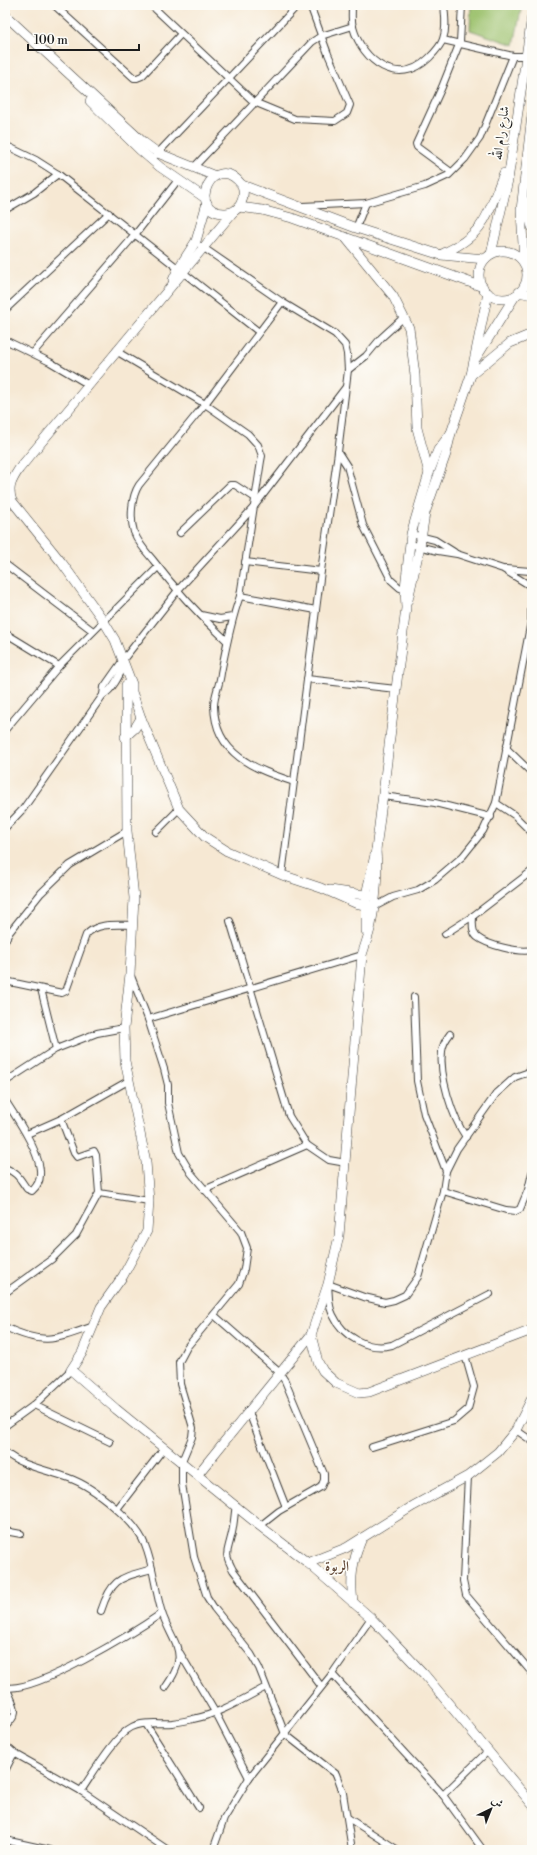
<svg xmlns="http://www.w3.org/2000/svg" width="537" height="1855" viewBox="0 0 537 1855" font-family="'Libre Bodoni',Amiri,serif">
<rect width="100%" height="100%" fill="#fdfcf7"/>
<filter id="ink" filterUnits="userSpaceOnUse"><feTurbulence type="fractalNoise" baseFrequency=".025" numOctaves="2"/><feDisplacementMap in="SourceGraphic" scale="8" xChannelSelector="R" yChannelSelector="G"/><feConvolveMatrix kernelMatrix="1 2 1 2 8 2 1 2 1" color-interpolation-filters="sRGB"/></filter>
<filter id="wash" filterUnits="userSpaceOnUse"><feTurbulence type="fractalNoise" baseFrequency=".012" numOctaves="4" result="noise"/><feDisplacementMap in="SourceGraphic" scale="16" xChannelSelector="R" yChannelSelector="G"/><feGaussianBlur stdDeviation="0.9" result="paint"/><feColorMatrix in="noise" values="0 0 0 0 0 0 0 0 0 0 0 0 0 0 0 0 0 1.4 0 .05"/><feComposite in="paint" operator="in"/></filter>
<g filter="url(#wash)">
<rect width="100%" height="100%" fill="#f6e8d3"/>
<path fill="#9bc16c" stroke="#5c6e44" d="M 471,5 L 522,5 L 514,45 L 470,30 Z"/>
</g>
<g filter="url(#ink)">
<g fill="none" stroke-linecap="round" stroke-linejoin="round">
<g stroke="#3d3b37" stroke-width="8">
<g id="street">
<path d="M 54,5 L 134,78 L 137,78 L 142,76 L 181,34"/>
<path d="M 151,5 L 254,102 L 295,119 L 335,121 L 347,113 L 350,105 L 328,54 L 310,5"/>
<path d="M 352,5 C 352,12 351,20 353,27 C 362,61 398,88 429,58 C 434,53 441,46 443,39 C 447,28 445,16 444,5"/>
<path d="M 443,40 L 513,56 L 525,56"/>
<path d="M 5,145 L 36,160 L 58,174 L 259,332"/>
<path d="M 156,155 L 298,5"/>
<path d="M 194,167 L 312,42 L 321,36 L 353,26"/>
<path d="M 451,172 L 417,147 L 416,144 L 442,87 L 460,42 L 462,5"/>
<path d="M 302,206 L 366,203 L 425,186 L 449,175 L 465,159 L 480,138 L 513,56"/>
<path d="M 5,210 L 34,193 L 58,174"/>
<path d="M 356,228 L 366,203"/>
<path d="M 201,246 L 282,302 L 335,334 L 345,345 L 347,354 L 348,370 L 338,452 L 321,571 L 282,875"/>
<path d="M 5,310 L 109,213"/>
<path d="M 5,340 L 50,362 L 89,385"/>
<path d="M 116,351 L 205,404 L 248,434 L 258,445 L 262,456 L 261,461 L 240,596 C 231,621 226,647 221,673 C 220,684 214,696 214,706 C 215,755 255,769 294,782"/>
<path d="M 33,353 L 134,236 L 178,180"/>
<path d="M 348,370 L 366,356 L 381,338 L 404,317"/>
<path d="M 338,452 L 347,466 L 363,525 L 391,580 L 400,588 L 405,588"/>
<path d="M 180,533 L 230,485 L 235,485 L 255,498"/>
<path d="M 411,534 L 435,540 L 454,552"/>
<path d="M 410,544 L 438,551 L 457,554 L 503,569 L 529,585"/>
<path d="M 245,562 L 321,571"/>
<path d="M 5,564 L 93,631"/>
<path d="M 506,569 L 530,571"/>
<path d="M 240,596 L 316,610"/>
<path d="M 201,615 L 220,619 L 232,617"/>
<path d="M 531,619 L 531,587"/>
<path d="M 5,633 L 59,666"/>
<path d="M 227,641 C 200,616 175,589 153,560 C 146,552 138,543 134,532 C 130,519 131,497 139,485 L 205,404 L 282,302"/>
<path d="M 307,679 L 396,689"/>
<path d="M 103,695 L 104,687 L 123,660 L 178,590 L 253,508 L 345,388"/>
<path d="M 5,730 L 59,666 L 158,567"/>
<path d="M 506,748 L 532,773"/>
<path d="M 383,796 L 435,803 L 491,817"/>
<path d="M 496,803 L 514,815 L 532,833"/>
<path d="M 5,828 L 23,809 L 103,695 C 113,690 120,674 125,664"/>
<path d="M 156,832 L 179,809"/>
<path d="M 374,907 L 393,897 L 418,890 L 435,880 L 463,856 L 483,831 L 496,803 L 532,616"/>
<path d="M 473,916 L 532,871"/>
<path d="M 230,921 L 289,1116 L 307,1145 L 329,1160 L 346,1163"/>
<path d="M 445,934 L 473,916 C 473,922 471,931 477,937 C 487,945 519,953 532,950"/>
<path d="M 5,941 L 9,933 L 41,893 L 70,865 L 127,831"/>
<path d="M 131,976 L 148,1019 L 164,1069 L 168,1085 L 168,1103 L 179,1153 L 191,1173 L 241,1232 L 247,1248 L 244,1269 L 239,1284 L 187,1347 L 179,1362 L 180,1384 L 193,1428 L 192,1437 L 182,1461 L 182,1484 L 194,1557 L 207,1597 L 214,1608 L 251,1654 L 259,1668 L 285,1734 L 336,1774 L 343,1793 L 352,1850"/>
<path d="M 5,981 L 62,993 L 66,991 L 86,935 C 97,922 117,925 132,925"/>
<path d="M 41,989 L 56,1049"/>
<path d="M 414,997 L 417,1081 L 424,1114 L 446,1171"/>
<path d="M 148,1019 L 362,955"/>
<path d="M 450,1034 C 446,1039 443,1044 442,1051 C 439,1075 452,1117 466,1137"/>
<path d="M 529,1071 L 532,1051"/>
<path d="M 5,1082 L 56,1049 L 97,1033 L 124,1028"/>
<path d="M 5,1100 C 16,1117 42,1155 40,1175 C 40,1182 37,1186 32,1191 L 27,1189 C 19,1178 19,1174 5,1168"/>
<path d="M 27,1134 L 61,1119 L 128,1081"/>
<path d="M 204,1190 L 307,1145"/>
<path d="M 443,1191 L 506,1210 L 516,1211 L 520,1209 L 528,1190 L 532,1173"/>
<path d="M 99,1193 L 149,1201"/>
<path d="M 5,1293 L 52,1259 L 76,1235 L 99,1193 L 96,1155 L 94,1151 L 77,1157 L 74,1153 L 61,1119"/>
<path d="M 490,1294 L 392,1345 C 368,1351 343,1337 333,1315 C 328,1306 329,1293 328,1284 L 364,1297 L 385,1302 L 394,1300 L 405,1295 L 418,1277 L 443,1191 L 446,1171 L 457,1149 L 496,1094 L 515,1077 L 532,1071"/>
<path d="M 214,1315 L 279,1372 L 285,1381 L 324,1474 L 324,1480 L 321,1487 L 279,1511 L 260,1526"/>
<path d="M 5,1327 C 43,1345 54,1340 91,1327"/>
<path d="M 34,1405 L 110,1442"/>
<path d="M 248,1410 L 286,1507"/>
<path d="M 5,1426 L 34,1405 L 71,1370"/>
<path d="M 516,1430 L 532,1441"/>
<path d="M 372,1447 L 454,1421 L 468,1409 L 474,1387 L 465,1355"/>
<path d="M 5,1452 C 22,1467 49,1470 69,1478 C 94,1487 136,1521 145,1545 C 154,1567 155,1591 162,1613 C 174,1647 191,1652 165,1688"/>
<path d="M 468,1476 L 463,1581 L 466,1595 L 532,1673"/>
<path d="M 236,1505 C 234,1516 234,1527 231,1537 C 227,1554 224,1553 233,1570 L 321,1686"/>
<path d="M 117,1509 L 164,1448"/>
<path d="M 5,1531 L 21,1534"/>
<path d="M 101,1611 C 112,1577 121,1578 152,1569"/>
<path d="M 180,1653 L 215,1712 L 249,1778"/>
<path d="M 332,1674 L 443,1795"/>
<path d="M 5,1687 C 33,1695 136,1631 162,1613"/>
<path d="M 146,1724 L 199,1808"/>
<path d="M 5,1727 C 22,1711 14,1707 6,1687"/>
<path d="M 5,1745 L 14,1753 L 81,1791 L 168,1850"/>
<path d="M 5,1771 L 14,1753"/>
<path d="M 81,1791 C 92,1775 115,1735 132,1727 C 143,1721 159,1724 172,1723 C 179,1722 186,1721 193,1719 C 219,1714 243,1699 266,1687"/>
<path d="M 348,1818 L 398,1850"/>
<path d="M 5,1840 L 50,1850"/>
<path d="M 213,1850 L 224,1819 L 249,1778 L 332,1674 L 371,1618"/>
<path d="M 483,1850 L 443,1795 L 488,1751"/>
</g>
</g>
<g stroke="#3d3b37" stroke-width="10">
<g id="secondary">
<path d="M 5,15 L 143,142 L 158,153 L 215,176"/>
<path d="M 90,101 L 140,150 L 160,167 L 205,198"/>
<path d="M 242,185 C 246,198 240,214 224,213 C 185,212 214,148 242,185 L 356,228 L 441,255 L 485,259"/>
<path d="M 524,200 L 532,227"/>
<path d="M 239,207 L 262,210 L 292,218 L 483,287"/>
<path d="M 233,212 L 19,469 C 12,480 7,487 12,501 L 62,563 L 103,620 L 115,640 L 132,684 L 132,692 L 141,718 L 179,809 L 205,837 L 227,851 L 282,875 L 321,888 L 355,903 L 374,907"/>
<path d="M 345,237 L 393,296 L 409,328 L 415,375 L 417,428 L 429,473"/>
<circle cx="503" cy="275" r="24"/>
<path d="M 442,254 C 486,234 487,215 504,173"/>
<path d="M 491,254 L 508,180 L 532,16"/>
<path d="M 524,262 L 521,210 L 532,115"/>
<path d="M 173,280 L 178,269 L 196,241 L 207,203"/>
<path d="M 519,292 L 532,295"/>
<path d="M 476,358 L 515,296"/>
<path d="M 471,375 L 510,343 L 532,334"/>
<path d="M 408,600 L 420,546 L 425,513 L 446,454 L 451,433 L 471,375 L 488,293"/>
<path d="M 126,685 L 127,831 L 134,898 L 130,974 L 124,1028 L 125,1061 L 146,1162 L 149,1201 L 147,1231 L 123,1276 L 101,1307 L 82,1353 L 71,1370 L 116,1409 L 260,1526 L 308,1563 L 371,1618 L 424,1674 L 532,1804"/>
<path d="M 125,737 L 135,728 L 141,718"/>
<path d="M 376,850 C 378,875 376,900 371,925 C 369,935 365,945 362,955 L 339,1236 L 328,1284 L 311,1335 L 318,1362 L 323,1371 L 336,1383 L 359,1393 L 369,1392 L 532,1330"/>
<path d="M 330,890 L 371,896"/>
<path d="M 366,931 L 366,895 L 376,850 L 396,689 L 406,608 L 405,588 L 411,534 L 429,473 L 438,450 L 451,433"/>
<path d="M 198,1474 L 311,1335"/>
<path d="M 308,1563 L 346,1548 L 413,1506 L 468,1476 L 498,1452 L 516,1430 L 532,1398"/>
<path d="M 353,1603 C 350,1577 352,1562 362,1538"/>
</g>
</g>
<use href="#street" stroke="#fff" stroke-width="6"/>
<use href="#secondary" stroke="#fff" stroke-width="9"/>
</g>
</g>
<g text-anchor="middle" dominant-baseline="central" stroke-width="3.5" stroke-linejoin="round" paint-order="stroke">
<g font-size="13" fill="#1c1c1c" stroke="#fdfcf7">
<text transform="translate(501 133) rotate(-82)">شارع رام الله</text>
</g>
<g font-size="14" font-weight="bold" fill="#674e3e" stroke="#fdfcf7">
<text x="337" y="1567">الربوة</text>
</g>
</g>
<rect width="537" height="1855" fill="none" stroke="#fdfcf7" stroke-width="20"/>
<g transform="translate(491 1809) rotate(43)" stroke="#fdfcf7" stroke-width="3" paint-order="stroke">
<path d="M0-3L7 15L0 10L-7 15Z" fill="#1c1c1c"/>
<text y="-6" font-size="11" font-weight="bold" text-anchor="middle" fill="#1c1c1c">ش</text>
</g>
<path d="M28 44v6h111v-6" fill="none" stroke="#1c1c1c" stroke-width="2"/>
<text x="34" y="44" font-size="12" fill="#1c1c1c" stroke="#fdfcf7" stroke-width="3" paint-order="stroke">100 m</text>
</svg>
